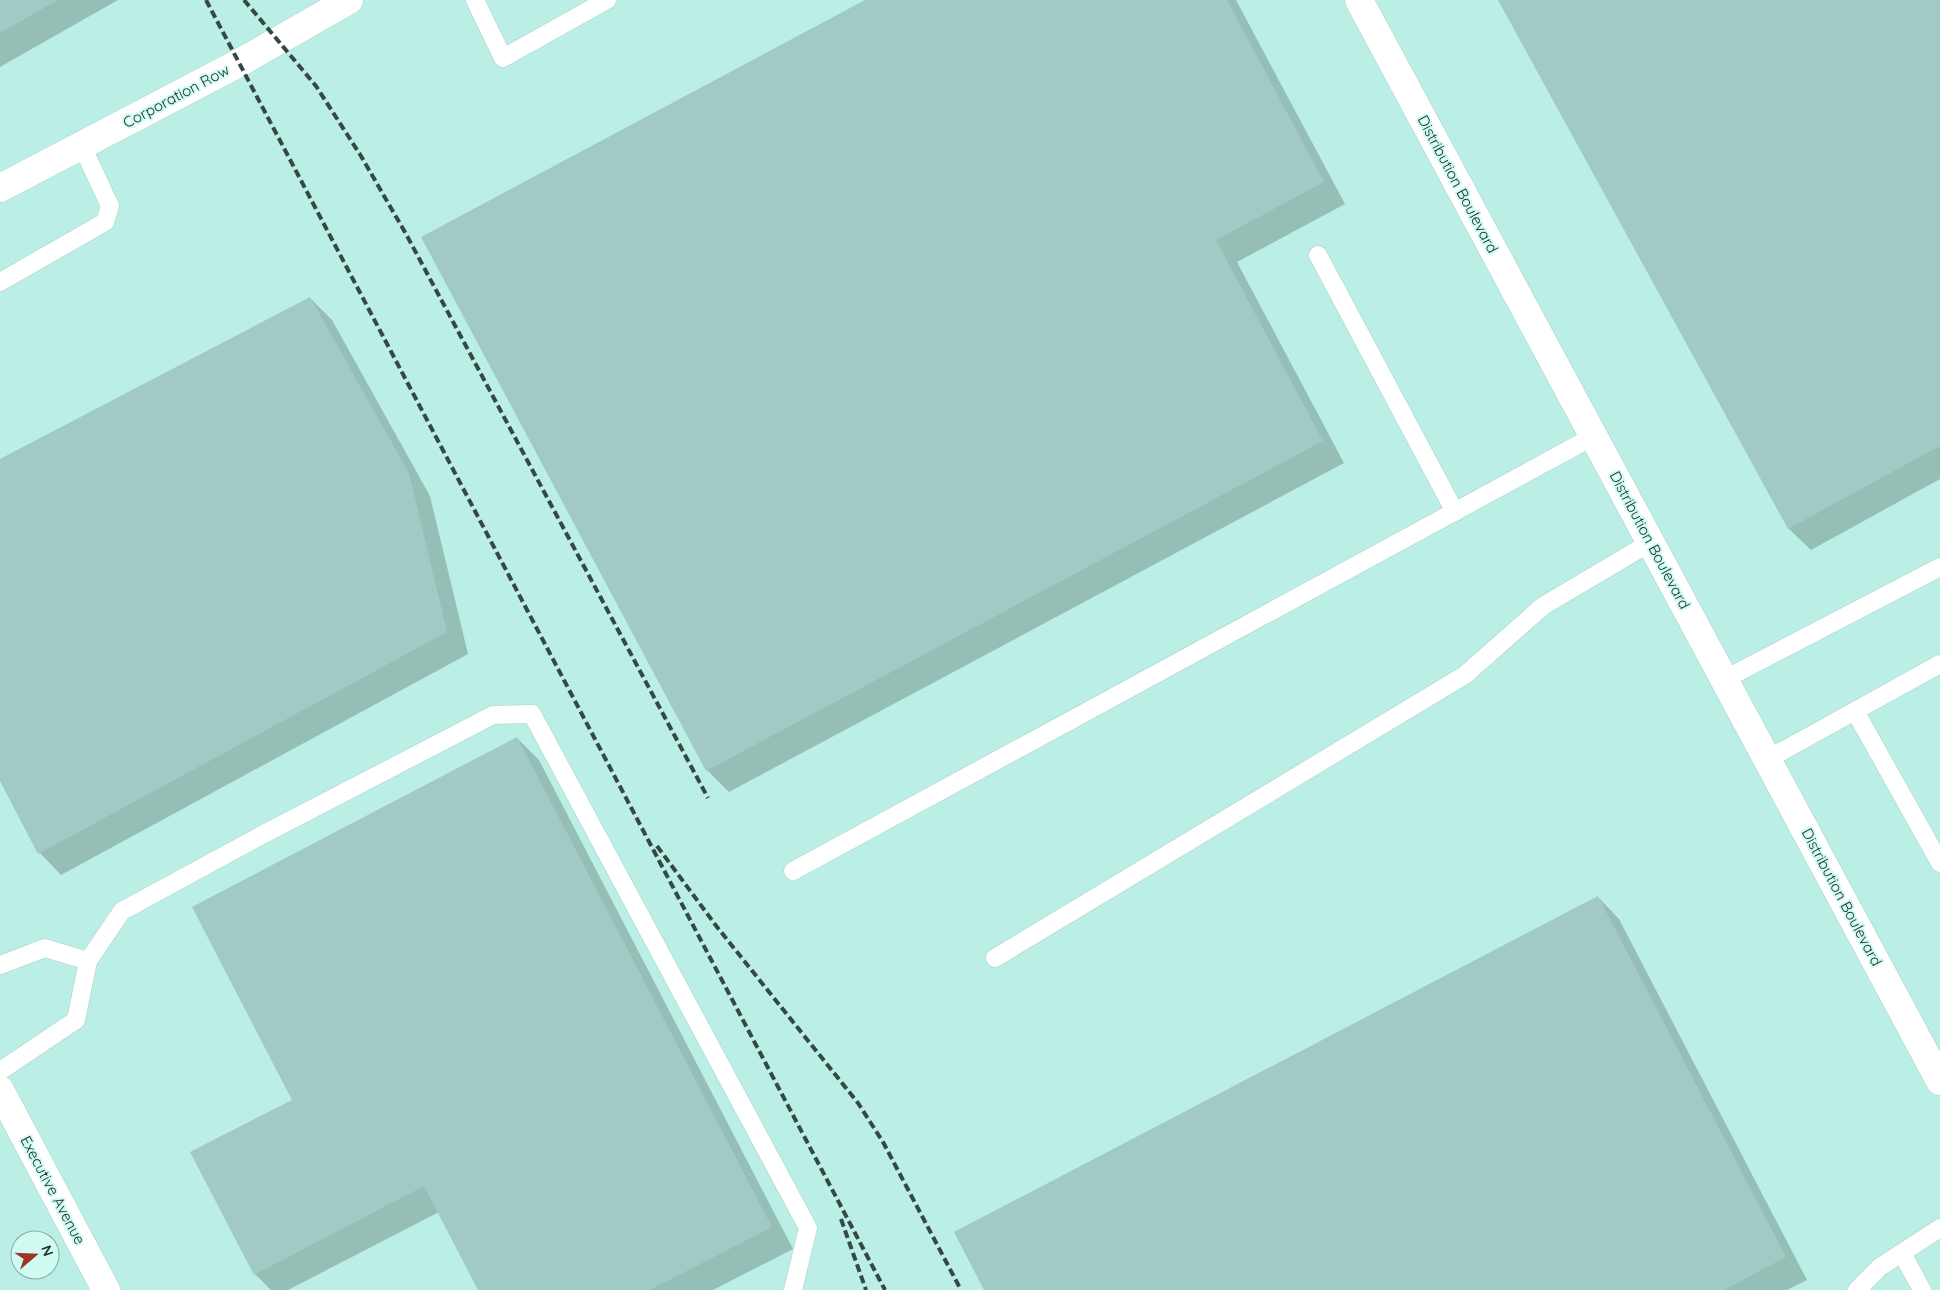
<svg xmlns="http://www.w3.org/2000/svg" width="1940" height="1290" viewBox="0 0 1940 1290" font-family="Quicksand,sans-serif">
<rect width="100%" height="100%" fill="#cffbf3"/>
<path fill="#bbeee4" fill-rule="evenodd" d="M 0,0 L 1940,0 L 1940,1290 L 0,1290 ZM 20,1240 L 50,1240 L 50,1270 L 20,1270 Z"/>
<g fill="#0003">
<path d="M 0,0 L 118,0 L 0,67 Z"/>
<path d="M 867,0 L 1236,0 L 1345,204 L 1237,262 L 1344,463 L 729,792 L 707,770 Z"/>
<path d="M 1499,0 L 1940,0 L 1940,479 L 1811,550 L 1789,529 Z"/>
<path d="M 310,298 L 332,320 L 430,496 L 468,654 L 61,875 L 40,853 L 0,778 L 0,460 Z"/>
<path d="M 517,738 L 539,760 L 793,1249 L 713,1290 L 479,1290 L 439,1212 L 288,1290 L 271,1290 L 255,1274 L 293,1100 Z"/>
<path d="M 1598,897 L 1619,919 L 1807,1280 L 1787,1290 L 985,1290 Z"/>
</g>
<g fill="#a0cac3">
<path d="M 0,0 L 58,0 L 0,33 Z"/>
<path d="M 865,0 L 1227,0 L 1324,182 L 1216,240 L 1323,441 L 706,771 L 421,237 Z"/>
<path d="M 1498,0 L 1940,0 L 1940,446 L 1788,529 Z"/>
<path d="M 310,297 L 409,473 L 447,632 L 38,854 L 0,781 L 0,459 Z"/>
<path d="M 517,737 L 772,1227 L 650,1290 L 478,1290 L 424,1186 L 254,1275 L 190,1152 L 292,1100 L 192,907 Z"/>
<path d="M 1598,896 L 1786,1257 L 1724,1290 L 984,1290 L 954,1232 Z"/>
</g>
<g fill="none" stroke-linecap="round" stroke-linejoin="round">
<g stroke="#a7d2ca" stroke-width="19">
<g id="lane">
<path d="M 475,0 L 503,58 L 607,0"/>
<path d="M 1318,255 L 1455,512"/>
<path d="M 0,282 L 105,222 L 110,206 L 82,146"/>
<path d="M 1725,679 L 1940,567"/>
<path d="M 1855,711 L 1940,863"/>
<path d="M 1768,759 L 1940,664"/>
<path d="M 793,871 L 1594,436"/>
<path d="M 995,958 L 1465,675 L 1543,606 L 1651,542"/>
<path d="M 88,961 L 122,911 L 262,835 L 493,715 L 532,714 L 808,1228 L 793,1290"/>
<path d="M 0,965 L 45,948 L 88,961 L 76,1020 L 0,1071"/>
<path d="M 1902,1253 L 1922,1290"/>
<path d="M 1857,1290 L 1880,1267 L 1940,1228"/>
</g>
</g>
<g stroke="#a7d2ca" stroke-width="29">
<g id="street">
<path d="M 1359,0 L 1940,1081"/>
<path d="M 0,188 L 239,63 L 349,0"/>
<path d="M 0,1090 L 106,1290"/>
</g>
</g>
<use href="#lane" stroke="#fff" stroke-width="18"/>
<use href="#street" stroke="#fff" stroke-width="28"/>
<g stroke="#344844" stroke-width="4" stroke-dasharray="8 4" stroke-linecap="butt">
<path d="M 206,0 L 885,1290"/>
<path d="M 244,0 L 316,86 L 361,156 L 406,234 L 708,798"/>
<path d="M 657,846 L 717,927 L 858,1103 L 883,1142 L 961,1290"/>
<path d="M 841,1219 L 866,1290"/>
</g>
</g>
<g text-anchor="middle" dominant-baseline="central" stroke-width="4" stroke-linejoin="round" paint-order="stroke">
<g font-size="15" fill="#21322f" stroke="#cffbf3">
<text transform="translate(176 96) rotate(-28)">Corporation Row</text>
<text transform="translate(1458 184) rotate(62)">Distribution Boulevard</text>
<text transform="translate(1650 540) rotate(62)">Distribution Boulevard</text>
<text transform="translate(1842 897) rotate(62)">Distribution Boulevard</text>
<text transform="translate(53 1190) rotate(62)">Executive Avenue</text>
</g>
</g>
<g transform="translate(35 1255) rotate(71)"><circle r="24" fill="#cffbf3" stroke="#89aba5"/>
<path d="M0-4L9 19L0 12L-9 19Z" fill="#9f3621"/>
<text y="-8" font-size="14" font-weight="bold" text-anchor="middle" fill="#21322f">N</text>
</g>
</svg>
